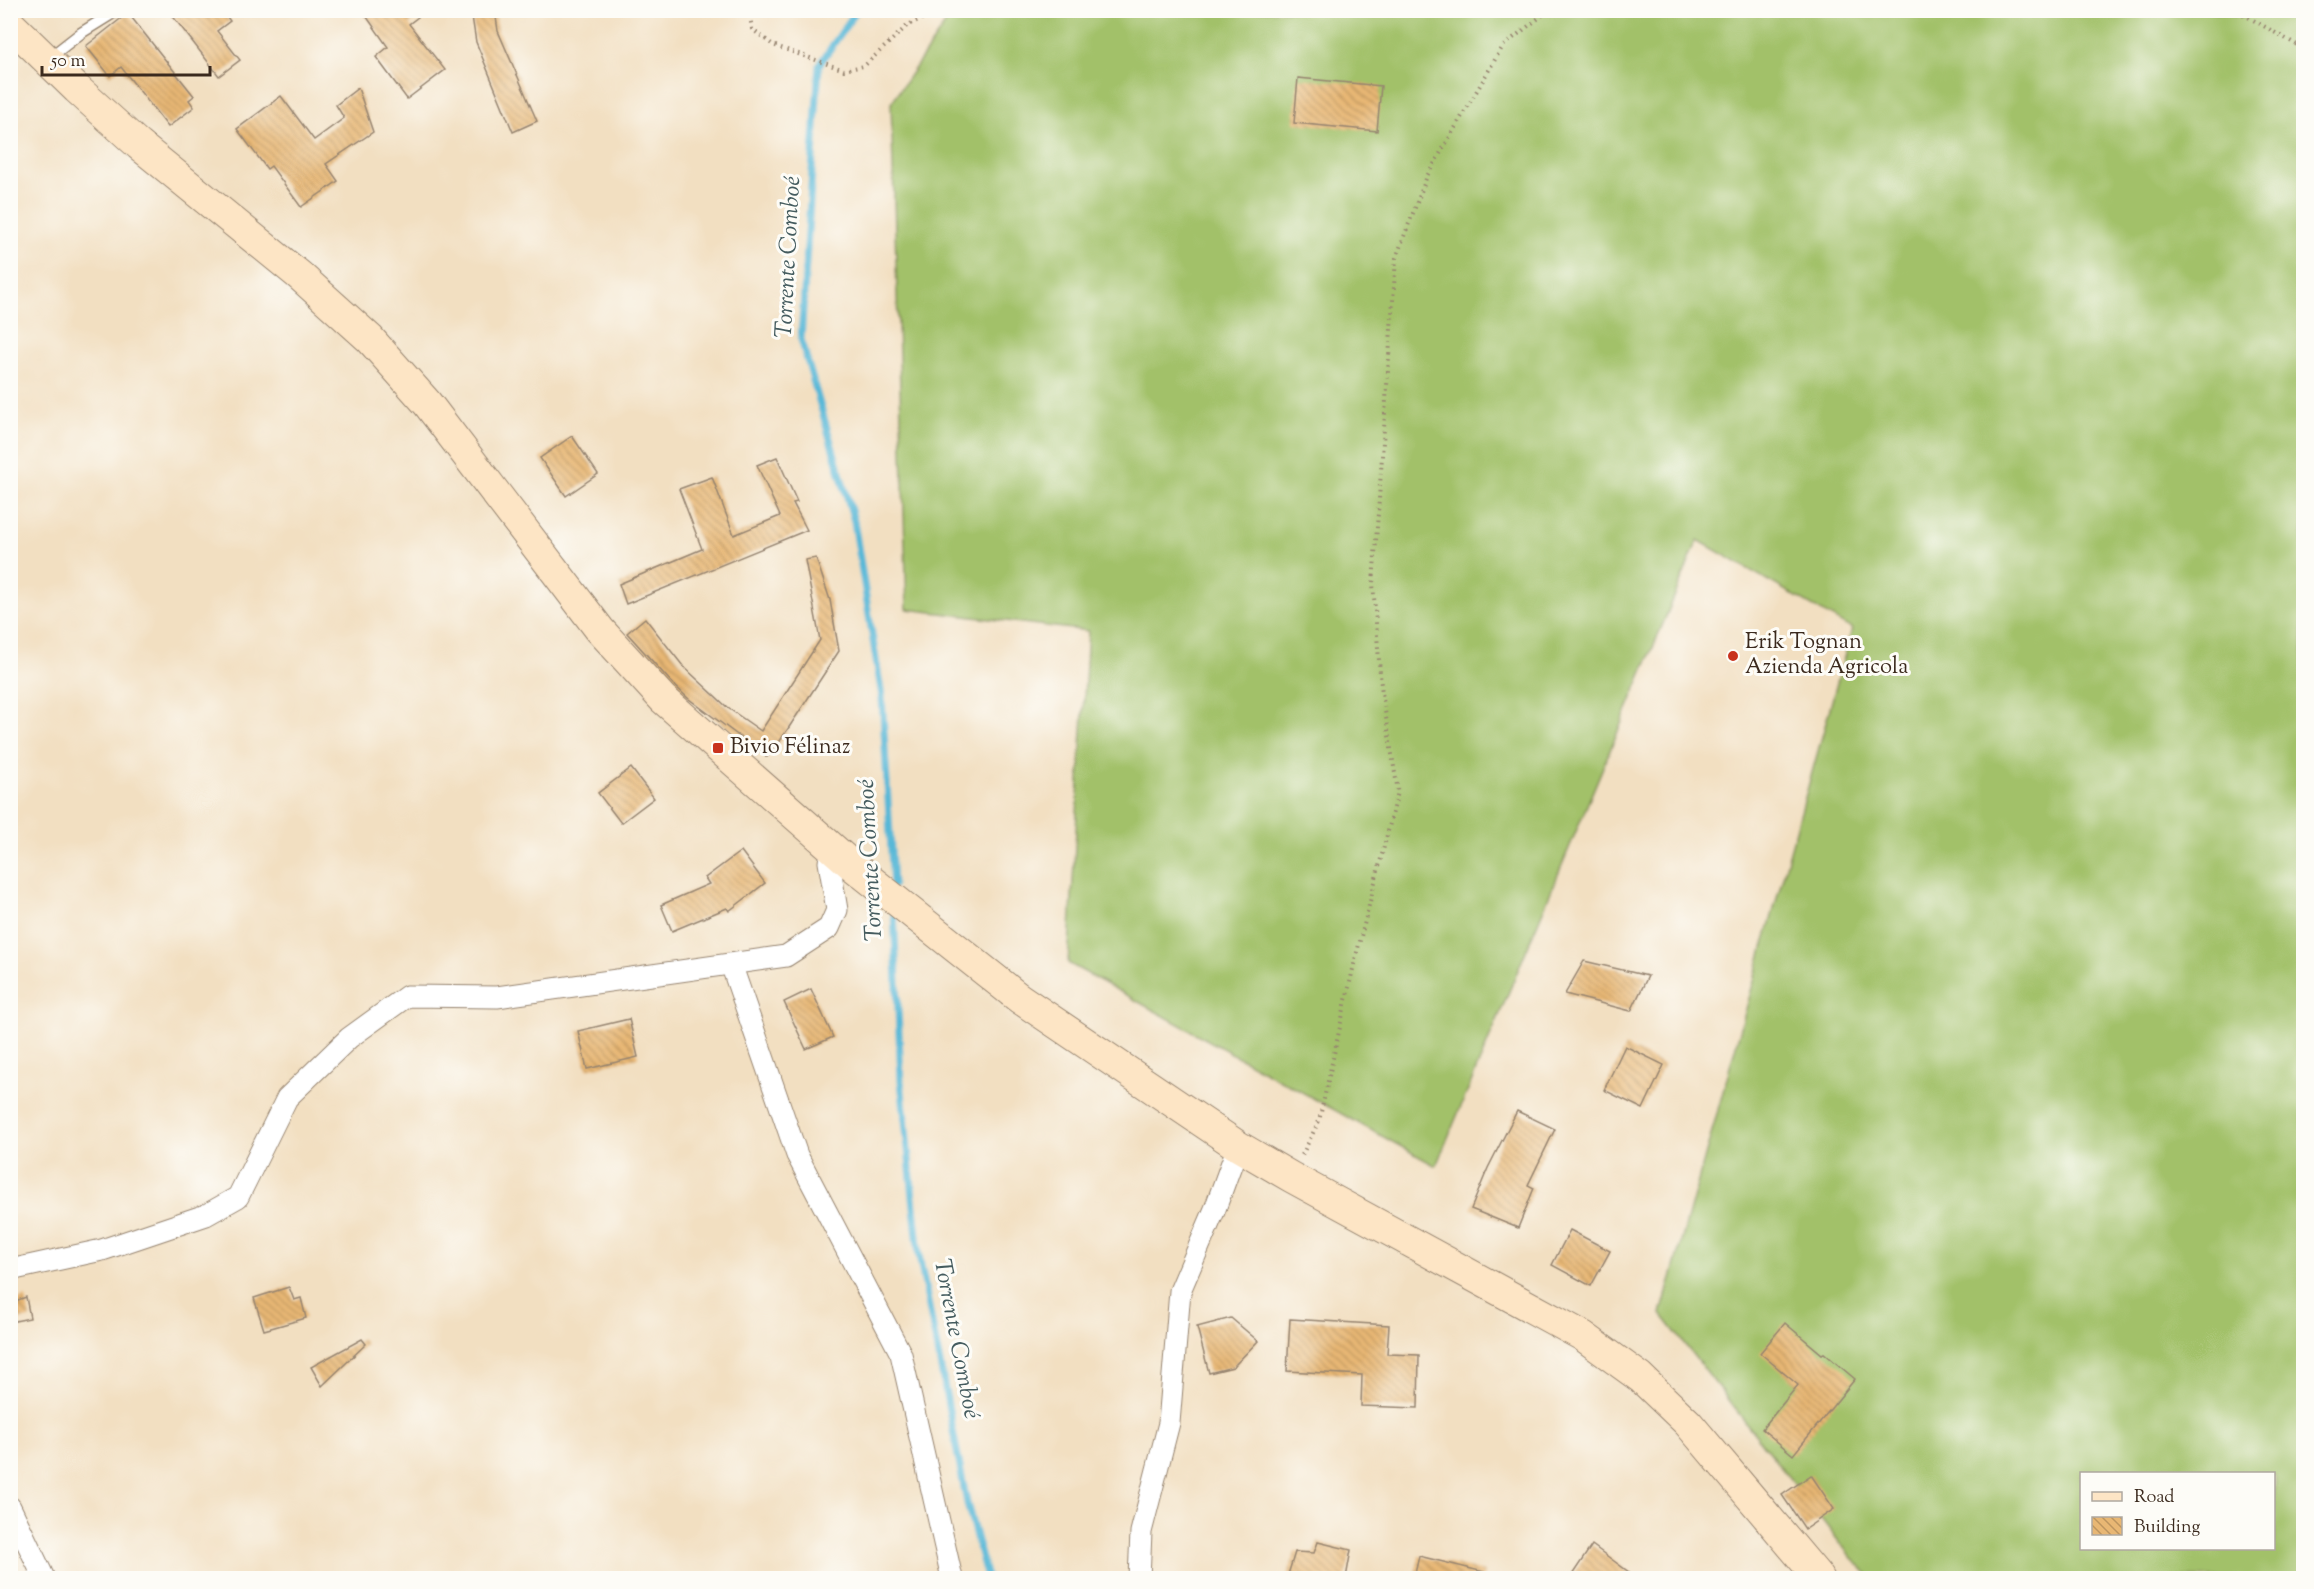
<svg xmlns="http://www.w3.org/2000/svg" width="2314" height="1589" viewBox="0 0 2314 1589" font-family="'Sorts Mill Goudy',serif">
<defs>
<pattern id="building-back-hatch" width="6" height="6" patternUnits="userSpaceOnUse" patternTransform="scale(1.5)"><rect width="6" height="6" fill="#e8b774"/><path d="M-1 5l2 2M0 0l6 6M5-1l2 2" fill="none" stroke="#bd955f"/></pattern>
</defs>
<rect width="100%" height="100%" fill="#fdfcf7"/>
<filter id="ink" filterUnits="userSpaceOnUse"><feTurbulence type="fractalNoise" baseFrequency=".0167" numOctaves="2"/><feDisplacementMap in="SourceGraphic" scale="12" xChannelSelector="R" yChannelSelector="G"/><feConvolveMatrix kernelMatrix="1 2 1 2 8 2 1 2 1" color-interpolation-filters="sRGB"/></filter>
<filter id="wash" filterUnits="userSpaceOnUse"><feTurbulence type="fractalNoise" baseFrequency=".008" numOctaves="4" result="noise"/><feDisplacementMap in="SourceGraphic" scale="24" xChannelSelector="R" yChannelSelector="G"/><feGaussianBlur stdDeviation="1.35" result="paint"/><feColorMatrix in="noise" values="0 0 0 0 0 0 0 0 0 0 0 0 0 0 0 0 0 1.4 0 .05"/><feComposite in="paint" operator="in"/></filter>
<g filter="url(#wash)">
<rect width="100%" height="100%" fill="#f2dfc1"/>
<path fill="#a2c169" stroke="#6e7644" stroke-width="1.5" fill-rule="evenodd" d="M 2194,10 L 2245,16 L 2248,11 L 2303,11 L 2303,1578 L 1872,1578 L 1851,1557 L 1661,1314 L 1852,629 L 1698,540 L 1436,1166 L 1068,963 L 1088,631 L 907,609 L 891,103 L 954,11 ZM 2082,1474 L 2274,1474 L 2274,1548 L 2082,1548 Z"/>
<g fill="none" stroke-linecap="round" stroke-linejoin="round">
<g stroke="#58b8d7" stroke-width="7">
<path d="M 857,10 L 819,65 L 801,339 L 854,521 L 882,697 L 893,885"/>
<path d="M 894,911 L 901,1081 L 919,1255 L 967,1503 L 987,1578"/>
</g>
</g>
<g id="blocks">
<g fill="url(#building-back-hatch)">
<path d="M 168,10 L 222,10 L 230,21 L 217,31 L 240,60 L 219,76 Z"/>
<path d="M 362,10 L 427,10 L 409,24 L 445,70 L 407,99 L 376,57 L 388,47 Z"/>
<path d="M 471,10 L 495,10 L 498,31 L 537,121 L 513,132 L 476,42 Z"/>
<path d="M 128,13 L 194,96 L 189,100 L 194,107 L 168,127 L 121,67 L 110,76 L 86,46 Z"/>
<path d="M 1298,78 L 1381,86 L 1377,131 L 1294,123 Z"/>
<path d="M 358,88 L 373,132 L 326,164 L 338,181 L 301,207 L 271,166 L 267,169 L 237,129 L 281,96 L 314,140 L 344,118 L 336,105 Z"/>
<path d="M 572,436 L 598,474 L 566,496 L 540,458 Z"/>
<path d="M 777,457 L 797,502 L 793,503 L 807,530 L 626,604 L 619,584 L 702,549 L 679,489 L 712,477 L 734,535 L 780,516 L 757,465 Z"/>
<path d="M 816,558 L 830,600 L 839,651 L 778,744 L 767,757 L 689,699 L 673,684 L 627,633 L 645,618 L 683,666 L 728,708 L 761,731 L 820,640 L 805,560 Z"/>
<path d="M 631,768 L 654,798 L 621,823 L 598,793 Z"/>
<path d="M 741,851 L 765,883 L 729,911 L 727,908 L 672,931 L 661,905 L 709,884 L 705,878 Z"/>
<path d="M 1584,961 L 1648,976 L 1631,1011 L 1565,994 Z"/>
<path d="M 811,989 L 833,1037 L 806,1049 L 784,1002 Z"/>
<path d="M 629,1019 L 638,1057 L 587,1069 L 578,1031 Z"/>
<path d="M 1625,1046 L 1664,1065 L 1643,1109 L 1604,1090 Z"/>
<path d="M 1517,1111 L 1555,1129 L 1528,1185 L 1534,1188 L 1518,1228 L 1471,1209 L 1488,1168 Z"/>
<path d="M 1570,1230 L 1610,1251 L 1591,1286 L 1552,1265 Z"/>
<path d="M 289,1287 L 294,1300 L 301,1298 L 306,1318 L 264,1330 L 254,1298 Z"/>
<path d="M 26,1297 L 30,1318 L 10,1322 L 10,1303 Z"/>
<path d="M 1231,1318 L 1258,1341 L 1233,1367 L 1209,1373 L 1197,1327 Z"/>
<path d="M 1290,1319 L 1389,1325 L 1387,1354 L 1419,1355 L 1418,1408 L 1361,1406 L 1362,1375 L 1287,1371 Z"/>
<path d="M 1785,1323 L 1822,1354 L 1824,1353 L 1855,1379 L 1793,1455 L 1762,1429 L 1798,1385 L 1760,1353 Z"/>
<path d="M 362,1339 L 366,1344 L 322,1386 L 311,1367 Z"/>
<path d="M 1811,1475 L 1834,1509 L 1805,1529 L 1782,1495 Z"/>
<path d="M 1318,1542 L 1351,1550 L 1346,1578 L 1287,1578 L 1295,1552 L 1314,1553 Z"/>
<path d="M 1592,1545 L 1637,1578 L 1570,1578 Z"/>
<path d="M 1419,1556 L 1484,1572 L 1483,1578 L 1414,1578 Z"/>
</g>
</g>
</g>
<g filter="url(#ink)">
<use href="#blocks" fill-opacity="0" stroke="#968470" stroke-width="1.5"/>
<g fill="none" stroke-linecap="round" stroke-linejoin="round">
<g stroke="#968470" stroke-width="13">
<path id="lane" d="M 49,58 L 81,33 L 118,10"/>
</g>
<g stroke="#968470" stroke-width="23">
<g id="street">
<path d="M 731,964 L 797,1155 L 901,1354 L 952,1578"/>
<path d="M 10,1270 L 102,1250 L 206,1215 L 238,1197 L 287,1098 L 349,1038 L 407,996 L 497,997 L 786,956 L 829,928 L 837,910 L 829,862 L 836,851"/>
<path d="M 10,1507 L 44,1578"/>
<path d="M 1139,1578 L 1141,1532 L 1169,1423 L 1180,1291 L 1215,1209 L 1238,1146"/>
</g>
</g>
<g stroke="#968470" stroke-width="32">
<path id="secondary" d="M 10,24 L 77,89 L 139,145 L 299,275 L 370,339 L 427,403 L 600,630 L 663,699 L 854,867 L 1019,998 L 1238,1146 L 1291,1177 L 1583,1336 L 1641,1378 L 1688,1423 L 1819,1578"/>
</g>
<g stroke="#968470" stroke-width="4" stroke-dasharray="1.5 4.5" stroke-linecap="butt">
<path d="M 749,10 L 752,29 L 773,45 L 844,70 L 864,66 L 908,25 L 940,10"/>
<path d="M 2232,10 L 2246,16 L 2304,49"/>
<path d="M 1302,1155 L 1319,1121 L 1355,960 L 1398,792 L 1381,686 L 1373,584 L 1396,258 L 1427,176 L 1503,46 L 1549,10"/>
</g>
<use href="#lane" stroke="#fff" stroke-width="10"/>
<use href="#street" stroke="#fff" stroke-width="21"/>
<use href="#secondary" stroke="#fde5c5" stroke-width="30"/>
</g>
</g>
<g fill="#c8321e" stroke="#fdfcf7" stroke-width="2">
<circle cx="1733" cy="656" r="6"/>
<rect x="712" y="742" width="12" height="12" rx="3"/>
</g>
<g text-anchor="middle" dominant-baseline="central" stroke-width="6" stroke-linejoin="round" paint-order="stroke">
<g font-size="22" fill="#3b2a1e" stroke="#fdfcf7" text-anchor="start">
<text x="1745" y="643">Erik Tognan<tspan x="1745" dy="25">Azienda Agricola</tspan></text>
<text x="730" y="748">Bivio Félinaz</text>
</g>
<g font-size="24" font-style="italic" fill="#455c5f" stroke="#fdfcf7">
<text transform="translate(789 257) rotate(-87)">Torrente Comboé</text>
<text transform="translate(871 860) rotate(-93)">Torrente Comboé</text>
<text transform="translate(956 1339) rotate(79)">Torrente Comboé</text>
</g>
</g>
<rect width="2314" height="1589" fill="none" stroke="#fdfcf7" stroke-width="36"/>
<rect x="2080" y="1472" width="195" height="78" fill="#fdfcf7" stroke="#afa8a0" stroke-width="1.5"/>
<rect x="2092" y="1492" width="30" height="9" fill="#fde5c5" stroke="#afa8a0" stroke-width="1.5"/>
<text x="2134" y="1502" font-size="18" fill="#3b2a1e">Road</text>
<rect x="2092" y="1517" width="30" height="18" fill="url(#building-back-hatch)" stroke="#afa8a0" stroke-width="1.5"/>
<text x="2134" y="1532" font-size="18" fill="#3b2a1e">Building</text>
<path d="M42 66v9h168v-9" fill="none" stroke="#3b2a1e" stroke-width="3"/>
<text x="51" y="66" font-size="18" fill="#3b2a1e" stroke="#fdfcf7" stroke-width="4.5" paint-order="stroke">50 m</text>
</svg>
